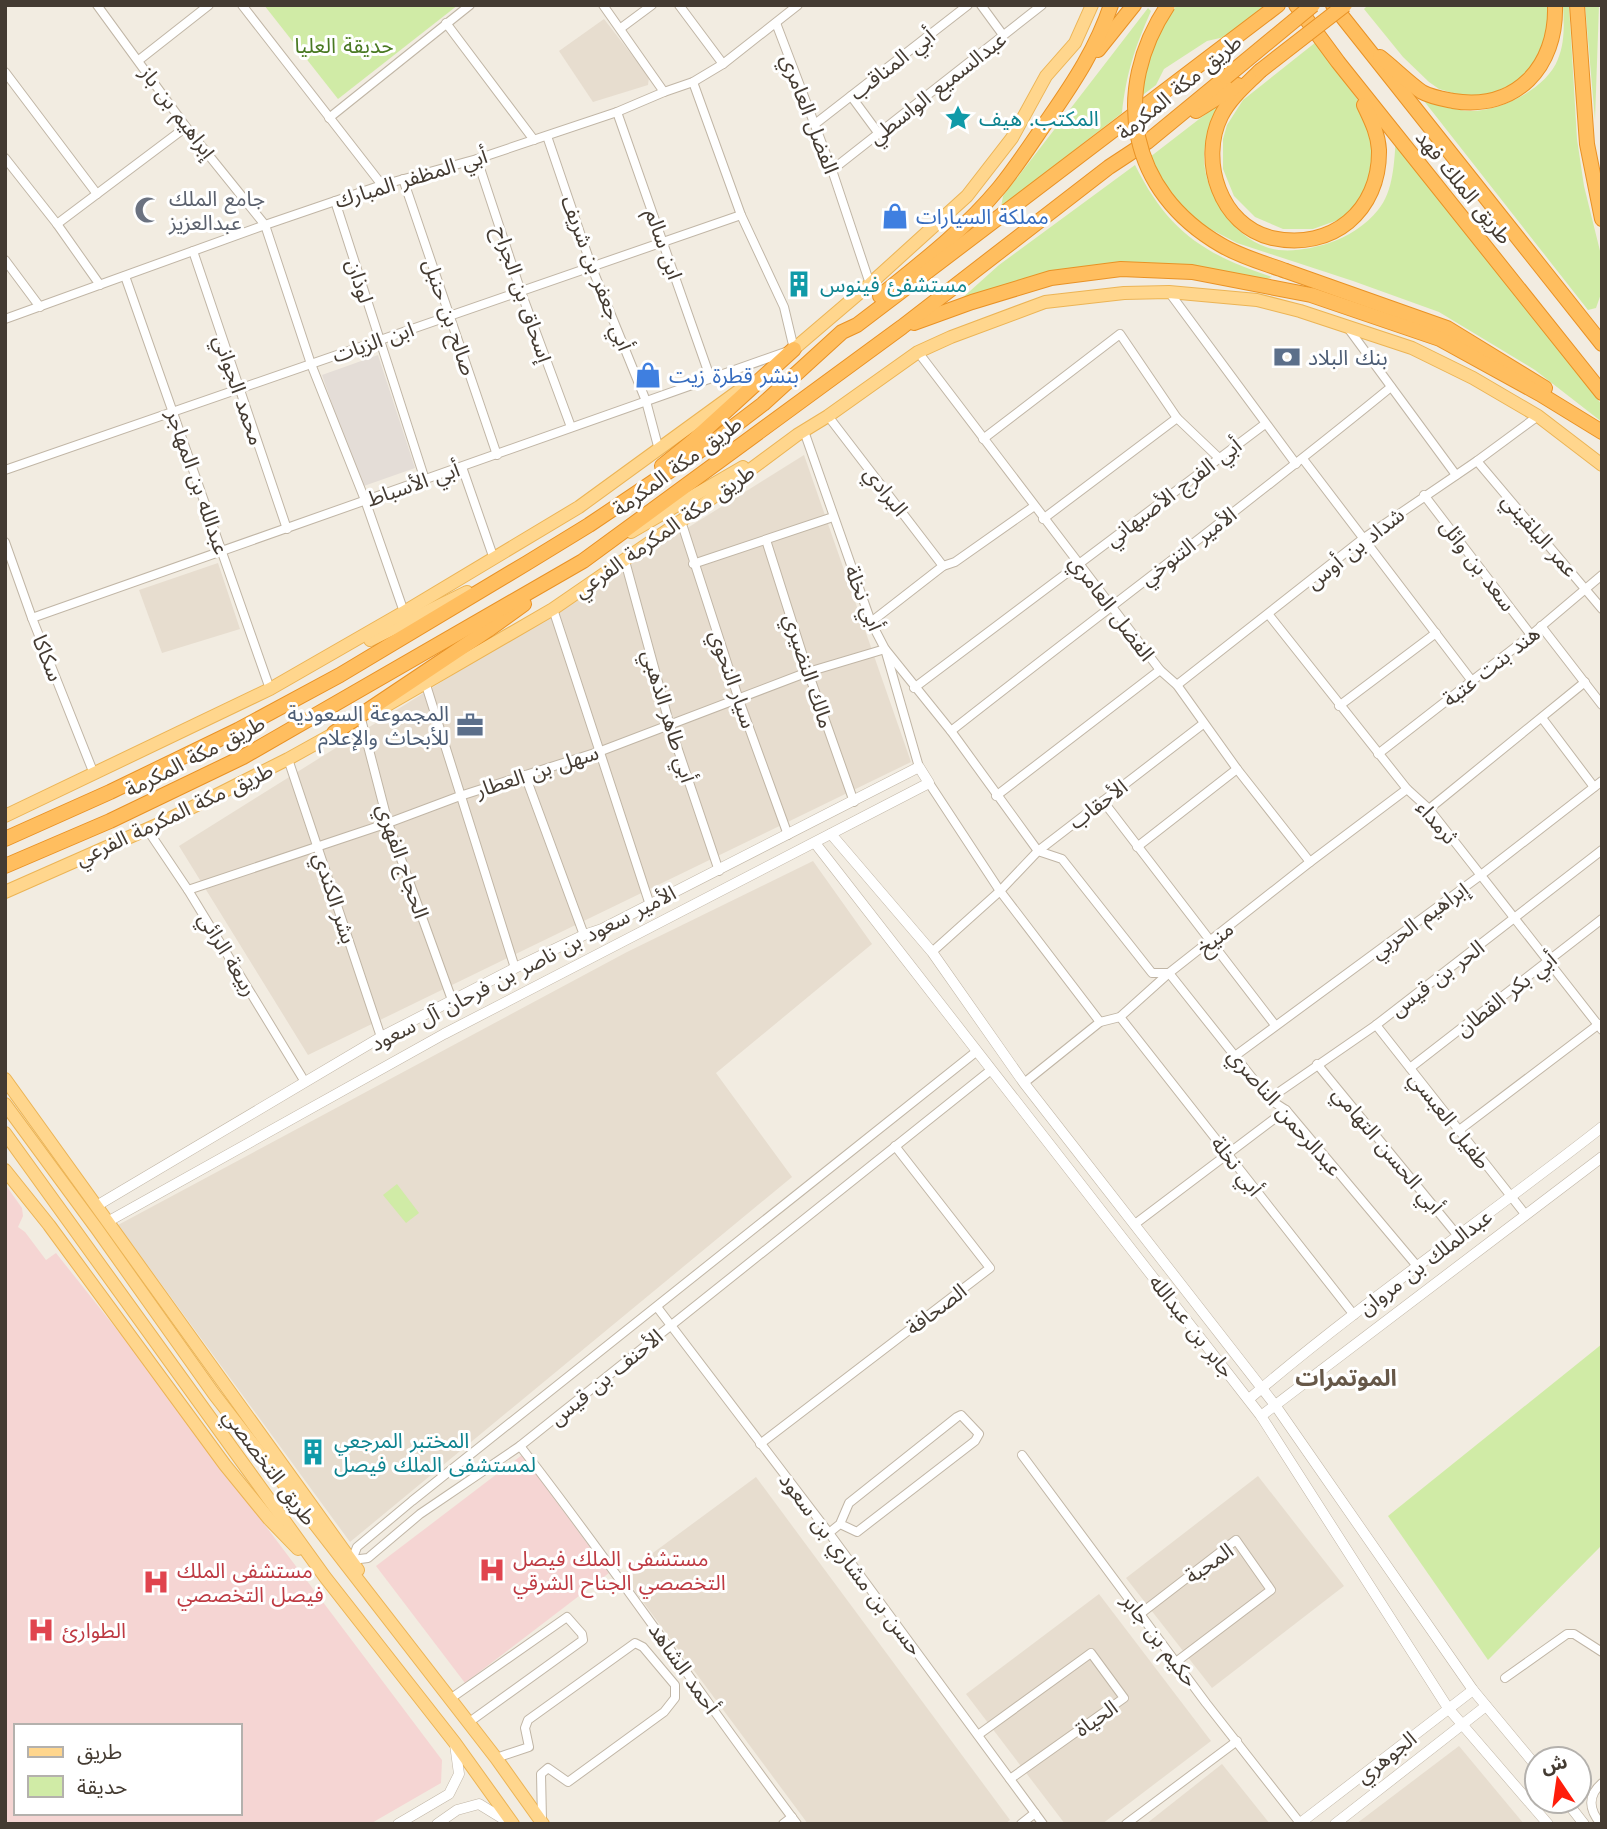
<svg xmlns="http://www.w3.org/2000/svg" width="1607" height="1829" viewBox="0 0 1607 1829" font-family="'Work Sans','Noto Sans Arabic',sans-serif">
<rect width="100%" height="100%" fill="#f2ece1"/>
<g fill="#e7ddcf">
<path d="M 604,19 L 649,77 L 648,85 L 593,102 L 559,51 Z"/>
<path d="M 804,455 L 911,762 L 308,1055 L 179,846 Z"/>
<path d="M 218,563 L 240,629 L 162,653 L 139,590 Z"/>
<path d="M 813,861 L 872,944 L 716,1073 L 792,1177 L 350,1542 L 118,1225 L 627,952 Z"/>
<path d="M 1258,1476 L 1344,1586 L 1212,1688 L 1126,1578 Z"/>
<path d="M 756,1477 L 1010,1820 L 1005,1824 L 808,1824 L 623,1575 Z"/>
<path d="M 1099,1594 L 1211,1741 L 1102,1824 L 1065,1824 L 966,1694 Z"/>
<path d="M 1459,1746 L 1524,1824 L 1356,1824 Z"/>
<path d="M 1222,1764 L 1270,1824 L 1146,1824 Z"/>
</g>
<path fill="#e4ddd7" d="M 378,355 L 415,468 L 361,487 L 322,375 Z"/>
<g fill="#f5d5d3" fill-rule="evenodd">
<path d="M 5,1184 L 22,1208 L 23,1216 L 18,1227 L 25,1232 L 46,1260 L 56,1253 L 130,1346 L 442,1760 L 441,1783 L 370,1824 L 5,1824 ZM 16,1726 L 240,1726 L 240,1813 L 16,1813 Z"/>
<path d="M 522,1455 L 609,1573 L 465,1683 L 376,1566 Z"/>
</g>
<g fill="#d0eba6">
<path d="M 264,5 L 458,5 L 338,99 Z"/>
<path d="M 1177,5 L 1269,5 L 1229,36 L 1207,41 L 1164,69 L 1156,85 L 1140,97 C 1146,62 1154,33 1177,5 Z"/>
<path d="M 1368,5 L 1552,5 L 1549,42 L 1520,81 L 1487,95 L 1463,96 L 1439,89 L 1429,82 L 1403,57 L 1364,9 Z"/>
<path d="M 1563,5 L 1569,5 L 1577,139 L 1584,186 L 1602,259 L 1602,291 L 1596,308 L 1588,310 L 1424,101 L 1426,98 C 1441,104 1457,112 1473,111 C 1503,110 1547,88 1558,59 C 1565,42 1564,24 1563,5 Z"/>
<path d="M 1585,5 L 1599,5 L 1595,120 Z"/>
<path d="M 1148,8 L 1151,11 C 1135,47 1126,74 1122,113 L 1001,207 L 1003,196 Z"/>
<path d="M 1316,42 L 1368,114 L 1375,171 L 1353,210 L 1341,219 L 1313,229 L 1283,229 L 1255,217 L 1234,196 L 1223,169 L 1223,139 L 1227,125 L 1243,100 Z"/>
<path d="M 1220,103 C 1211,121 1204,139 1204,159 C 1205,194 1233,236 1266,247 C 1285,254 1311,249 1329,243 C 1347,237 1366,225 1378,210 C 1394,191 1394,161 1396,138 L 1421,165 L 1602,405 L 1602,422 L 1535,370 L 1439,312 L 1353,281 L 1237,243 L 1197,222 L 1178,203 L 1159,178 L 1150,157 Z"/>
<path d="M 1135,165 C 1168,231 1203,254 1272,277 L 1264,280 L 1214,271 L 1030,278 L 960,300 L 999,265 Z"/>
<path d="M 397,1184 L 419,1213 L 406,1223 L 383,1195 Z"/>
<path d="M 1602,1344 L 1602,1545 L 1488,1660 L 1388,1516 Z"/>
</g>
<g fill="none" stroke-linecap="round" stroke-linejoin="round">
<g stroke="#c1b6a6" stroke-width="10">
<g id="minor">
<path d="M 97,5 L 186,127 L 265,225 L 311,364 L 365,500 L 404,612"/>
<path d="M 242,5 L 382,185"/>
<path d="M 603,5 L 664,92"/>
<path d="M 679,5 L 723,64"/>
<path d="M 981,5 L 1003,35"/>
<path d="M 446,23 L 534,140"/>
<path d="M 776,23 L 832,170 L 870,284"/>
<path d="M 621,28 L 652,5"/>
<path d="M 139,60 L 209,5"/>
<path d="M 5,72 L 97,194"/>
<path d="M 851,96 L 879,134"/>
<path d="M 617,112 L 710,377"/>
<path d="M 329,118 L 470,5"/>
<path d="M 815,124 L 968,5"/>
<path d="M 547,136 L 592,268 L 646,401 L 659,450"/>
<path d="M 5,158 L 57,224 L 100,285"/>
<path d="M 477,159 L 521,292 L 571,427"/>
<path d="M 832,170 L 1042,5"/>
<path d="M 403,179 L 497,455"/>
<path d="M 335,201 L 425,480"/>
<path d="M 57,224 L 186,127"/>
<path d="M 193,251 L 287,529"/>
<path d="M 5,260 L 40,307"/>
<path d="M 125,276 L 270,689"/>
<path d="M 1169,292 L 1296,464"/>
<path d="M 5,319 L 265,225 L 382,185 L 477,159 L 617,112 L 664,92 L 693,82 L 723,64 L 798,5"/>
<path d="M 1348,328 L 1456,475"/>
<path d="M 918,352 L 1160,670 L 1177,685 L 1237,769 L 1310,862"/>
<path d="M 828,416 L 943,566"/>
<path d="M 804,431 L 871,622 L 885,649 L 919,767"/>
<path d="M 983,439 L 1120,334 L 1177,418 L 1219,458"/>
<path d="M 1303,459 L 1472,681"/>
<path d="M 1477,461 L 1602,609"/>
<path d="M 462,467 L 494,559"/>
<path d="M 5,470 L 741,215"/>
<path d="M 1424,495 L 1531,635"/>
<path d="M 1043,519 L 1177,418"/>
<path d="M 681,521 L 739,700 L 788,835"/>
<path d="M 766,540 L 808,672 L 854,802"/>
<path d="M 5,542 L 32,618 L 94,774"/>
<path d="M 625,561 L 670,726 L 719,871"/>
<path d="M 693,564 L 833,517"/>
<path d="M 553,609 L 650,905"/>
<path d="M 1269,615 L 1407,789 L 1429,809 L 1602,1030"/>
<path d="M 32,618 L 794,349 L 784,307 L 741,215 L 693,82"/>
<path d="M 871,622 L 943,566 L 955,562 L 1033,507"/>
<path d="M 1541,626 L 1602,705"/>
<path d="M 426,685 L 515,968"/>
<path d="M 1177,685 L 1364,538 L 1477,461 L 1538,416"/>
<path d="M 914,688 L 1265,424"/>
<path d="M 1339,706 L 1436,633"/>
<path d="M 1542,718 L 1594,787"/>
<path d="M 361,719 L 388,823 L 452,1000"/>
<path d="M 951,731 C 1097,616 1247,505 1391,387"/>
<path d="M 1378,754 L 1531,635 L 1602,575"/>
<path d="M 288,759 L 381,1037"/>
<path d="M 525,775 L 584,935"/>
<path d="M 929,783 L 1000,891 L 1100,1022"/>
<path d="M 996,796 L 1160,670"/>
<path d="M 1103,801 L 1275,1025"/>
<path d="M 1429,809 L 1585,682"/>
<path d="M 147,829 L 188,890 L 305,1082"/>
<path d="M 1137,847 L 1237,769"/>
<path d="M 188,890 L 388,823 L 460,796 L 601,751 L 808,672 L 885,649 L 951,731 L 1038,851 L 1062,859 L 1152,973 L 1169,973 L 1269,1099 L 1286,1110 L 1417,1266"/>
<path d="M 932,952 L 1000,891 L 1038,851 L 1203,724"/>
<path d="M 1120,1017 L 1354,1315"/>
<path d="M 1376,1025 L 1525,1214"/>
<path d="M 977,1051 L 412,1501 L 357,1547 L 352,1560 L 368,1558 L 420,1514 L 520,1446 L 991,1070"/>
<path d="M 1235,1056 L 1481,875 L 1602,781"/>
<path d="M 1317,1064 L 1458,1236"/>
<path d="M 1410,1068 L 1602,919"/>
<path d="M 1024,1083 L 1100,1022 L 1120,1017 L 1169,973 L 1310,862 L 1407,789"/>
<path d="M 1269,1099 L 1376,1025 L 1602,850"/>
<path d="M 1458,1131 L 1599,1024"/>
<path d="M 1135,1224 L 1286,1110"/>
<path d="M 657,1307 L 829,1533 L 1043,1824"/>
<path d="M 760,1444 L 990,1268 L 895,1146"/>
<path d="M 520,1446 C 616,1569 703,1699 797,1824"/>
<path d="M 1022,1455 L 1206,1703 L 1300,1823"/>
<path d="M 829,1533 L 840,1524 L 849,1503 L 957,1417 L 961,1415 L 979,1434 L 975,1441 L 857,1532 L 840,1524"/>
<path d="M 1140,1614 L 1236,1540 L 1271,1590 L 1176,1662"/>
<path d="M 1505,1678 L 1567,1634 L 1574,1634 L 1602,1652"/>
<path d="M 450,1699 L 567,1617 L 582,1634 L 583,1640 L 468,1723"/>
<path d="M 978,1735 L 1091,1653 L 1124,1698 L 1010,1779"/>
<path d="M 496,1758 L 529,1747 L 525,1728 L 528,1720 L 635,1643 L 643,1647 L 675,1685 L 675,1698 L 664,1712 L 568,1782 L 548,1768 L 541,1774 L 542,1820"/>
<path d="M 783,1824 L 792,1817"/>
<path d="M 1021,1824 L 1035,1813"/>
<path d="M 1126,1824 L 1237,1741"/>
<path d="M 1601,1824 C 1589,1810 1587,1796 1602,1783"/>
</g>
</g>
<g stroke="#c1b6a6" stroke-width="11">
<g id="tertiary">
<path d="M 831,834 L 932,952 L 1024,1083 L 1275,1405 L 1473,1690 L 1537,1767"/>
<path d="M 815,843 L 1261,1416 L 1448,1708 L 1548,1824"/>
<path d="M 98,1205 L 381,1037 L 515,968 L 584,935 L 602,929 L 919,767 L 929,783 L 444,1034 L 109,1221"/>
<path d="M 1249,1399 C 1362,1302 1485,1219 1602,1127"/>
<path d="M 1261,1416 L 1602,1157"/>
<path d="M 1566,1801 L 1584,1824"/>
<path d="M 398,1824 L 449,1794 L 459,1774 L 455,1744"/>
<path d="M 437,1824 L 457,1810 L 479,1804 L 510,1823"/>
<path d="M 1299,1824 L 1473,1690"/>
<path d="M 1335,1824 L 1486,1706"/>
</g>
</g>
<g stroke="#ecb455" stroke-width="14">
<g id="primary">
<path d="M 788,354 L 870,284 L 967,196 L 1012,138 L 1046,76 L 1075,43 L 1092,5"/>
<path d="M 631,532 L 743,467"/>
<path d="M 370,640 L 467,592"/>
<path d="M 377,711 L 553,609 L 681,521 L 797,435 L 828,416 L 918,352 L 951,337 L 1045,302 L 1124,293 L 1169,292 L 1257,300 L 1300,311 L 1412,348 L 1473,378 L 1538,416 L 1602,465"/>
<path d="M 5,816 L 270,689 L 404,612 L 579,507 L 748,384"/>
<path d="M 5,892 L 159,824 L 288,759 L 342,729"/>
<path d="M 5,1079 L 358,1570"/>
<path d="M 5,1104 L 97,1229 L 214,1394 L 496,1758 L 543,1824"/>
<path d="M 5,1133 L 325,1577 L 455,1743 L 513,1824"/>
<path d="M 5,1170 L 49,1225 L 225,1465 L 269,1519 L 298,1549"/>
</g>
</g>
<g stroke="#e99225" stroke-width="16">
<g id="motorway">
<path d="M 1296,5 L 1338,62 L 1602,393"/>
<path d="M 1333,5 L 1602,344"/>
<path d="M 1577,5 L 1587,144 L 1602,219"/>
<path d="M 1098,50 L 1134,5"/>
<path d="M 1380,57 C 1393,67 1409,83 1422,92 C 1431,97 1443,99 1453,101 C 1516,111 1557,67 1555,5"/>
<path d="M 1260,71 C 1246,85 1230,98 1221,116 C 1199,160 1220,226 1272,238 C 1332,251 1380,211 1379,150 C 1378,133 1371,120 1364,105"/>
<path d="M 1196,111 L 1238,85"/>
<path d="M 1286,271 L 1447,328 L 1545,388"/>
<path d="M 880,296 C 921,263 965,229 999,188 C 1017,166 1033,141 1049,118 C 1074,82 1097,47 1111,5"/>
<path d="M 914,323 L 972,302 L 1051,278 L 1121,269 L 1192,272 L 1311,295 L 1440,339 L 1540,394 L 1602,432"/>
<path d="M 662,466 L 693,441 L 794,349"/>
<path d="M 334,733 L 488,630 L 524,604"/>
<path d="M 5,839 L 110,792 L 238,730 L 340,675 L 527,563 L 589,525 L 717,439 L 763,404 L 842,332 L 857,325 L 1278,5"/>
<path d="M 5,866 L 110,821 L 243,757 L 583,561 L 902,327 L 1109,167 L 1147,142 L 1226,77"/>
</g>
</g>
<use href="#minor" stroke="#fff" stroke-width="8"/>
<use href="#tertiary" stroke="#fff" stroke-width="10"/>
<use href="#primary" stroke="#ffd68d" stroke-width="12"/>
<use href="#motorway" stroke="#ffbe5f" stroke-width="14"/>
<g stroke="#e99225" stroke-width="16" stroke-linecap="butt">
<g id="motorway-bridge">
<path d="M 1168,5 C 1110,92 1129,192 1221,245 C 1241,257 1264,263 1286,271"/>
<path d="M 1260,71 L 1345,5"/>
<path d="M 1226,77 L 1313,5"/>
</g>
</g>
<use href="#motorway-bridge" stroke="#ffbe5f" stroke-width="14"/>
</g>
<defs>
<g id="sight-bare" transform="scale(2.1)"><path d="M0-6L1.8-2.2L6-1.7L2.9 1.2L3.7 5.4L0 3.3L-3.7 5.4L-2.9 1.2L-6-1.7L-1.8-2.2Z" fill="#0f9aa8" stroke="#fff" stroke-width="2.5" paint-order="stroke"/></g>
<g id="mosque-bare" transform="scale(2.1)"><path d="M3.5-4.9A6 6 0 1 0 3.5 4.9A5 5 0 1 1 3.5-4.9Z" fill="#6b7280" stroke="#fff" stroke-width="2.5" paint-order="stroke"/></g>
<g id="shop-bare" transform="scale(2.1)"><path d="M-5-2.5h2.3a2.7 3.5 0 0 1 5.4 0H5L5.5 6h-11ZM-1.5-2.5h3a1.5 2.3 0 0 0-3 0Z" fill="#3f7fe0" stroke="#fff" stroke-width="2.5" paint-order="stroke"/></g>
<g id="building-bare" transform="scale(2.1)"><path d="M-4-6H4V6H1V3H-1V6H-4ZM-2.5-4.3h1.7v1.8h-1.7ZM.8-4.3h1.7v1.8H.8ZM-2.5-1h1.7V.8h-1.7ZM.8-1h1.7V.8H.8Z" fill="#0f9aa8" stroke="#fff" stroke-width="2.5" paint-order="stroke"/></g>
<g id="bank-bare" transform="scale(2.1)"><path d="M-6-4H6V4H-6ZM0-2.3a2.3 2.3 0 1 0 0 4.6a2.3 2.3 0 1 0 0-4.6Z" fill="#5c6f8a" stroke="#fff" stroke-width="2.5" paint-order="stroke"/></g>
<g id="office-bare" transform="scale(2.1)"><path d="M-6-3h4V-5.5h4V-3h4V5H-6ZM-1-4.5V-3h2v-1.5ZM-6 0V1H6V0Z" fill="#5c6f8a" stroke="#fff" stroke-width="2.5" paint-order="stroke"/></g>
<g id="hospital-bare" transform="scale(2.1)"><path d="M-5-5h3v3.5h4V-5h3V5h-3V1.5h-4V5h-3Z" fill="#e0444e" stroke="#fff" stroke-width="2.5" paint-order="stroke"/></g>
</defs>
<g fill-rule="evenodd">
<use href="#sight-bare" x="958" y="118"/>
<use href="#mosque-bare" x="148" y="210"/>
<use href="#shop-bare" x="895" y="216"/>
<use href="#building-bare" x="799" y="284"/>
<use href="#bank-bare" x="1287" y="357"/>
<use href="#shop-bare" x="648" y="375"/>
<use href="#office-bare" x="470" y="725"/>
<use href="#building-bare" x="313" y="1452"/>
<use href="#hospital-bare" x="492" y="1570"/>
<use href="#hospital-bare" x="156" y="1582"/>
<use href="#hospital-bare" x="41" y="1630"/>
</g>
<g text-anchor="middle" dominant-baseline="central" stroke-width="6" stroke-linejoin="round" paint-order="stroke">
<g font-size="21" fill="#497922" stroke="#fff">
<text x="344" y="45">حديقة العليا</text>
</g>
<g font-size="21" fill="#443b32" stroke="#fff">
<text transform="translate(892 64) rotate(-38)">أبي المناقب</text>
<text transform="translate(1179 87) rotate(-39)">طريق مكة المكرمة</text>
<text transform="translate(937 88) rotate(-38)">عبدالسميع الواسطي</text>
<text transform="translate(178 112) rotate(53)">إبراهيم بن باز</text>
<text transform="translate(810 114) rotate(69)">الفضل العامري</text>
<text transform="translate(411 178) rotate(-17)">أبي المظفر المبارك</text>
<text transform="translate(1464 187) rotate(51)">طريق الملك فهد</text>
<text transform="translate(664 244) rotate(71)">ابن سالم</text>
<text transform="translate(597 273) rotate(69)">أبي جعفر بن شريف</text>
<text transform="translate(360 281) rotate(72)">لوذان</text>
<text transform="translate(523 294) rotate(71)">إسحاق بن الجراح</text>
<text transform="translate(450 317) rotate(71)">صالح بن حنبل</text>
<text transform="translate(373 342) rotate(-19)">ابن الزيات</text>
<text transform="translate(239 390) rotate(71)">محمد الجواني</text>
<text transform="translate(677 466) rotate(-36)">طريق مكة المكرمة</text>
<text transform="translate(198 482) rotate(71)">عبدالله بن المهاجر</text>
<text transform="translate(413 484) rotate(-19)">أبي الأسباط</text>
<text transform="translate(886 491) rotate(52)">البرادي</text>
<text transform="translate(1173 492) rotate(-37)">أبي الفرج الأصبهاني</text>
<text transform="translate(664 531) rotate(-35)">طريق مكة المكرمة الفرعي</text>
<text transform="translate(1540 535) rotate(49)">عمر البلقيني</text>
<text transform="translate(1188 546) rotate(-37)">الأمير التنوخي</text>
<text transform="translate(1355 548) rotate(-38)">شداد بن أوس</text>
<text transform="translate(1478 565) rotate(53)">سعد بن وائل</text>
<text transform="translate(864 598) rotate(68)">أبي نخلة</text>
<text transform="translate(1112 608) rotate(53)">الفضل العامري</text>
<text transform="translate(48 658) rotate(68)">سكاكا</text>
<text transform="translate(1491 666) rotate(-38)">هند بنت عتبة</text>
<text transform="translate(809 671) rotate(72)">مالك النضيري</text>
<text transform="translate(733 679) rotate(71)">سيار النحوي</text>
<text transform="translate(669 716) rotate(73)">أبي طاهر الذهبي</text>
<text transform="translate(195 756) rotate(-27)">طريق مكة المكرمة</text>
<text transform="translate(537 771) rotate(-18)">سهل بن العطار</text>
<text transform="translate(1098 804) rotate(-37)">الأحقاب</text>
<text transform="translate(174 814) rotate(-25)">طريق مكة المكرمة الفرعي</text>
<text transform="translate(1437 822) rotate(49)">ثرمداء</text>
<text transform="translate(403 861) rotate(71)">الحجاج الفهري</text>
<text transform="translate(335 898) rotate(72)">بشر الكندي</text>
<text transform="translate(1419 920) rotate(-36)">إبراهيم الحربي</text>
<text transform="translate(1215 938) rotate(-38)">منيخ</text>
<text transform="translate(228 954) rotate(59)">ربيعة الرائي</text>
<text transform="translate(523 968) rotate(-27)">الأمير سعود بن ناصر بن فرحان آل سعود</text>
<text transform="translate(1437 978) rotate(-37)">الحر بن قيس</text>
<text transform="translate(1506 994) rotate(-38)">أبي بكر القطان</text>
<text transform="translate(1285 1112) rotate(49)">عبدالرحمن الناصري</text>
<text transform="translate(1450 1120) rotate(52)">طفيل العبسي</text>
<text transform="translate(1388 1150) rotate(50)">أبي الحسن التهامي</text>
<text transform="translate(1237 1166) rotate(52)">أبي نخلة</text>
<text transform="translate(1425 1262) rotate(-37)">عبدالملك بن مروان</text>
<text transform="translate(936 1309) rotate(-37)">الصحافة</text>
<text transform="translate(1192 1326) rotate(52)">جابر بن عبدالله</text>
<text transform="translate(606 1377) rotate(-39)">الأحنف بن قيس</text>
<text transform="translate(270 1467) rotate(53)">طريق التخصصي</text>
<text transform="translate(1209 1563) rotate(-35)">المحبة</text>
<text transform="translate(851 1564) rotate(53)">حسن بن مشاري بن سعود</text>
<text transform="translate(1160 1640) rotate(53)">حكيم بن جابر</text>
<text transform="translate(684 1668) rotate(55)">أحمد الشاهد</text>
<text transform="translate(1096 1718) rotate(-35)">الحياة</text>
<text transform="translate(1386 1757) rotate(-38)">الجوهري</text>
</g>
<g font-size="21" fill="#0d838f" stroke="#fff" text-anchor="start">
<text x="979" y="118">المكتب. هيف</text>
<text x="820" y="284">مستشفئ فينوس</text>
<text x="334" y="1440">المختبر المرجعي<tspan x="334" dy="24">لمستشفى الملك فيصل</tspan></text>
</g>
<g font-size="21" fill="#5b616d" stroke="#fff" text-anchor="start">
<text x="169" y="198">جامع الملك<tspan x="169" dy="24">عبدالعزيز</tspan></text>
</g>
<g font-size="21" fill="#366cbe" stroke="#fff" text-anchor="start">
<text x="916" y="216">مملكة السيارات</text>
<text x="669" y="375">بنشر قطرة زيت</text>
</g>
<g font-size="21" fill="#4e5e75" stroke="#fff" text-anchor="start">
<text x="1308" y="357">بنك البلاد</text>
<text x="449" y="713" text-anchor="end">المجموعة السعودية<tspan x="449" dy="24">للأبحاث والإعلام</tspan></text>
</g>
<g font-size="21" fill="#be3a42" stroke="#fff" text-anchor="start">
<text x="513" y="1558">مستشفى الملك فيصل<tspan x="513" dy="24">التخصصي الجناح الشرقي</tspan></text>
<text x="177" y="1570">مستشفى الملك<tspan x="177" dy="24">فيصل التخصصي</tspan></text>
<text x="62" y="1630">الطوارئ</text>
</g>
<g font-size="23" font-weight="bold" fill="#675848" stroke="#fff">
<text x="1346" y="1378">الموتمرات</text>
</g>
</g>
<rect width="1607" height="1829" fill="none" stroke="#443b32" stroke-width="14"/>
<rect x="14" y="1724" width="228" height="91" fill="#ffffff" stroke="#b4b1ad" stroke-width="2"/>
<rect x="28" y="1747" width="35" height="10" fill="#ffd68d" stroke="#b4b1ad" stroke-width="2"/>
<text x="77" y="1759" font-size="21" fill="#443b32">طريق</text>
<rect x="28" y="1776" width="35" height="21" fill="#d0eba6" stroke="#b4b1ad" stroke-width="2"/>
<text x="77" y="1794" font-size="21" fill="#443b32">حديقة</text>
<g transform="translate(1558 1780) rotate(347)"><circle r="33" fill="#ffffff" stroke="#b4b1ad" stroke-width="2"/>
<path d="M0-5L12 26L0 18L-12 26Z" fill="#ff1e0b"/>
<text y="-10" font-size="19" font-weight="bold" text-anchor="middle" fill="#443b32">ش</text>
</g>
</svg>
